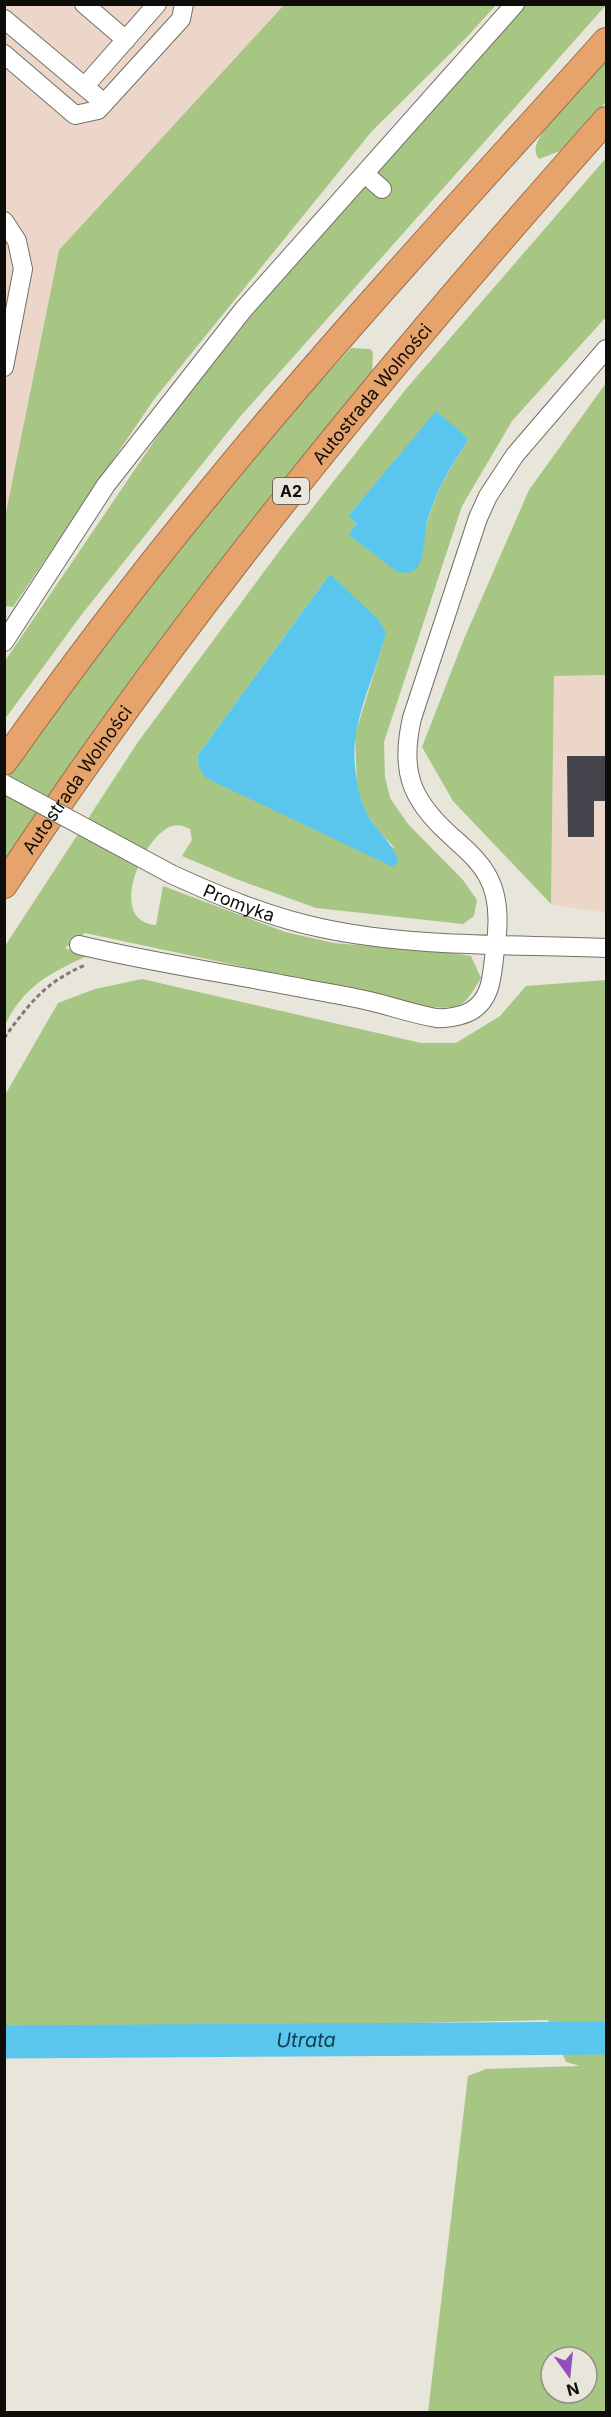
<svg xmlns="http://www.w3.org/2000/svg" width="611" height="2417" viewBox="0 0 611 2417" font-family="Inter,sans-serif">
<rect width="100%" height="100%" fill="#e8e5da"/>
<g fill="#ecd6c9">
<path d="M 5,5 L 284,5 L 59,250 L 5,517 Z"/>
<path d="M 606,675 L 606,913 L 551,904 L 554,676 Z"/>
</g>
<g fill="#a7c684" fill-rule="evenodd">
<path d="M 284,5 L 496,5 L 468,36 L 372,131 L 155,398 L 13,607 L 5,606 L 5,517 L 59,250 Z"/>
<path d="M 526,5 L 606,5 L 239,418 L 82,614 L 5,719 L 5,661 L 165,425 L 298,257 Z"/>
<path d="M 606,58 L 606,102 L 560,151 L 539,159 C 536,155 535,152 536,146 C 542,125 590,77 606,58 Z"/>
<path d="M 606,158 L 606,317 L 512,421 L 462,506 L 384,742 L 385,777 L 390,798 L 408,824 L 463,880 L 477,900 L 474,916 L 463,924 L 316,908 L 236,879 L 182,856 L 192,840 L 190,829 C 183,826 179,824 172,826 C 144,834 105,922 156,925 L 163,886 L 285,932 L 334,943 L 454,953 L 471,956 L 481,978 C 465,1004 464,1010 432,1007 L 85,933 L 65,948 L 87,956 C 50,973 24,986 5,1025 L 5,946 L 138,742 L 289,538 L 406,389 ZM 436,412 L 469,439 C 448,471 436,491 426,527 L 348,534 L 357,523 L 348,516 ZM 330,574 L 383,644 L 355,735 L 357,787 L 365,811 L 377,829 L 395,848 L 199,768 L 197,756 Z"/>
<path d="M 351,348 L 370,349 L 373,352 L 372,374 L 5,865 L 5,781 L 113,632 L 275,431 Z"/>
<path d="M 606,383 L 606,675 L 554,676 L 551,904 L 453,801 L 422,747 L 464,639 L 529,490 Z"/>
<path d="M 142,979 L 421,1043 L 456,1043 L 500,1016 L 526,986 L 606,980 L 606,2412 L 428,2412 L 468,2076 L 486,2069 L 580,2066 L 566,2062 L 548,2020 L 5,2032 L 5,1095 L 58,1003 L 95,989 ZM 551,2357 L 587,2357 L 587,2393 L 551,2393 Z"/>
</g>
<g fill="#5ac6ee">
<path d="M 436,411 L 469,439 C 450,467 437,489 427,522 C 424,534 425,551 420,563 C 415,573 408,574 397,572 L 348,534 L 357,523 L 348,516 Z"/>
<path d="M 330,574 L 378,619 L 386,632 C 378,666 362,699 356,734 C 352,755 356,788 364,807 C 372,829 392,839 398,861 L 393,867 L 206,778 L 199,768 L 197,756 Z"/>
</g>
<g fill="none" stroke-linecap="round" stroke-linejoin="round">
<path stroke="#5ac6ee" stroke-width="5" d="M 583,2039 L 606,2047"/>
<path stroke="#5ac6ee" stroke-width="33" id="s1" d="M 4,2042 L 606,2038"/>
</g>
<path fill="#45444d" d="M 567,756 L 606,756 L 606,801 L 594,801 L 594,837 L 568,837 Z"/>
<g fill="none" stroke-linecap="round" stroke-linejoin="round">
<g stroke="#737066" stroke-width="20">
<g id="minor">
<path d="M 84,4 L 126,40"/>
<path d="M 4,19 L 104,103"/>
<path d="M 4,54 L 75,115 L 98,110 L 181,19 L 184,4"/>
<path d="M 85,86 L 157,4"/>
<path d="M 365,174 L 382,189"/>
<path d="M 4,221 L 17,241 L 23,269 L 4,367"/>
<path d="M 4,642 L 106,485 L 243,310 L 515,4"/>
<path id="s2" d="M 171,874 C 219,896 269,917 321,928 C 414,948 512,944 606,948"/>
<path d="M 79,945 C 154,963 231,974 307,989 C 328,993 349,996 369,1001 C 391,1006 413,1014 436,1018 C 446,1019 462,1016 471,1011 C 493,999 492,971 495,950 C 499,925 500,897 487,875 C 478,859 463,847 450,835 C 410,799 400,770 412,718 L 478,518 L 488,496 L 515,455 L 606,349"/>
</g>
</g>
<g stroke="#9a6e4a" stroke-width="28">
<g id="highway">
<path d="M 4,762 C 68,672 134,584 204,499 C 332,341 471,192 606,41"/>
<path id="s3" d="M 4,885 C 184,613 390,363 606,120"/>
</g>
</g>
<path stroke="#7d7b74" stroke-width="3" stroke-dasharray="4.5 3" stroke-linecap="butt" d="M 4,1038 C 30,1003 44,983 85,965"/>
<use href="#minor" stroke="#fff" stroke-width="18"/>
<use href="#highway" stroke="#e6a36c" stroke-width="26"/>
<g stroke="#737066" stroke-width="20" stroke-linecap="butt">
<path id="minor-bridge" d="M 4,784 L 171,874"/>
</g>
<use href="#minor-bridge" stroke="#fff" stroke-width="18"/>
</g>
<g text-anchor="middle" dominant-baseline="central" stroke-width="6" stroke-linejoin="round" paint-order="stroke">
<rect fill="#e8e5da" stroke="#4f4e48" stroke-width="1.5" x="273" y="478" width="36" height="26" rx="4.5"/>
<g font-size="16" font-weight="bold" fill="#0e0d0a">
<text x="291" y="491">A2</text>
</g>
<g font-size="18" fill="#0e0d0a" stroke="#e8e5da">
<text stroke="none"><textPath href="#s3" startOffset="614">Autostrada Wolności</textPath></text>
<text stroke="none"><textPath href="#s3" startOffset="128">Autostrada Wolności</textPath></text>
<text stroke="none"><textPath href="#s2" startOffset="74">Promyka</textPath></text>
</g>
<g font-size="20" font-style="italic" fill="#0e3e4f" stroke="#e8e5da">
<text stroke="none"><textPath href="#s1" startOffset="302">Utrata</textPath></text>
</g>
</g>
<rect width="611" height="2417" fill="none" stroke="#0e0d0a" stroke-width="12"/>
<g transform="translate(569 2375) rotate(165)"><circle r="28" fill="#e8e5da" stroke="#918f87" stroke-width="1.5"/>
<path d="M0-4.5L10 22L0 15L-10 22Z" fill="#944cbf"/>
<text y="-9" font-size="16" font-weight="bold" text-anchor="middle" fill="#0e0d0a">N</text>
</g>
</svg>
